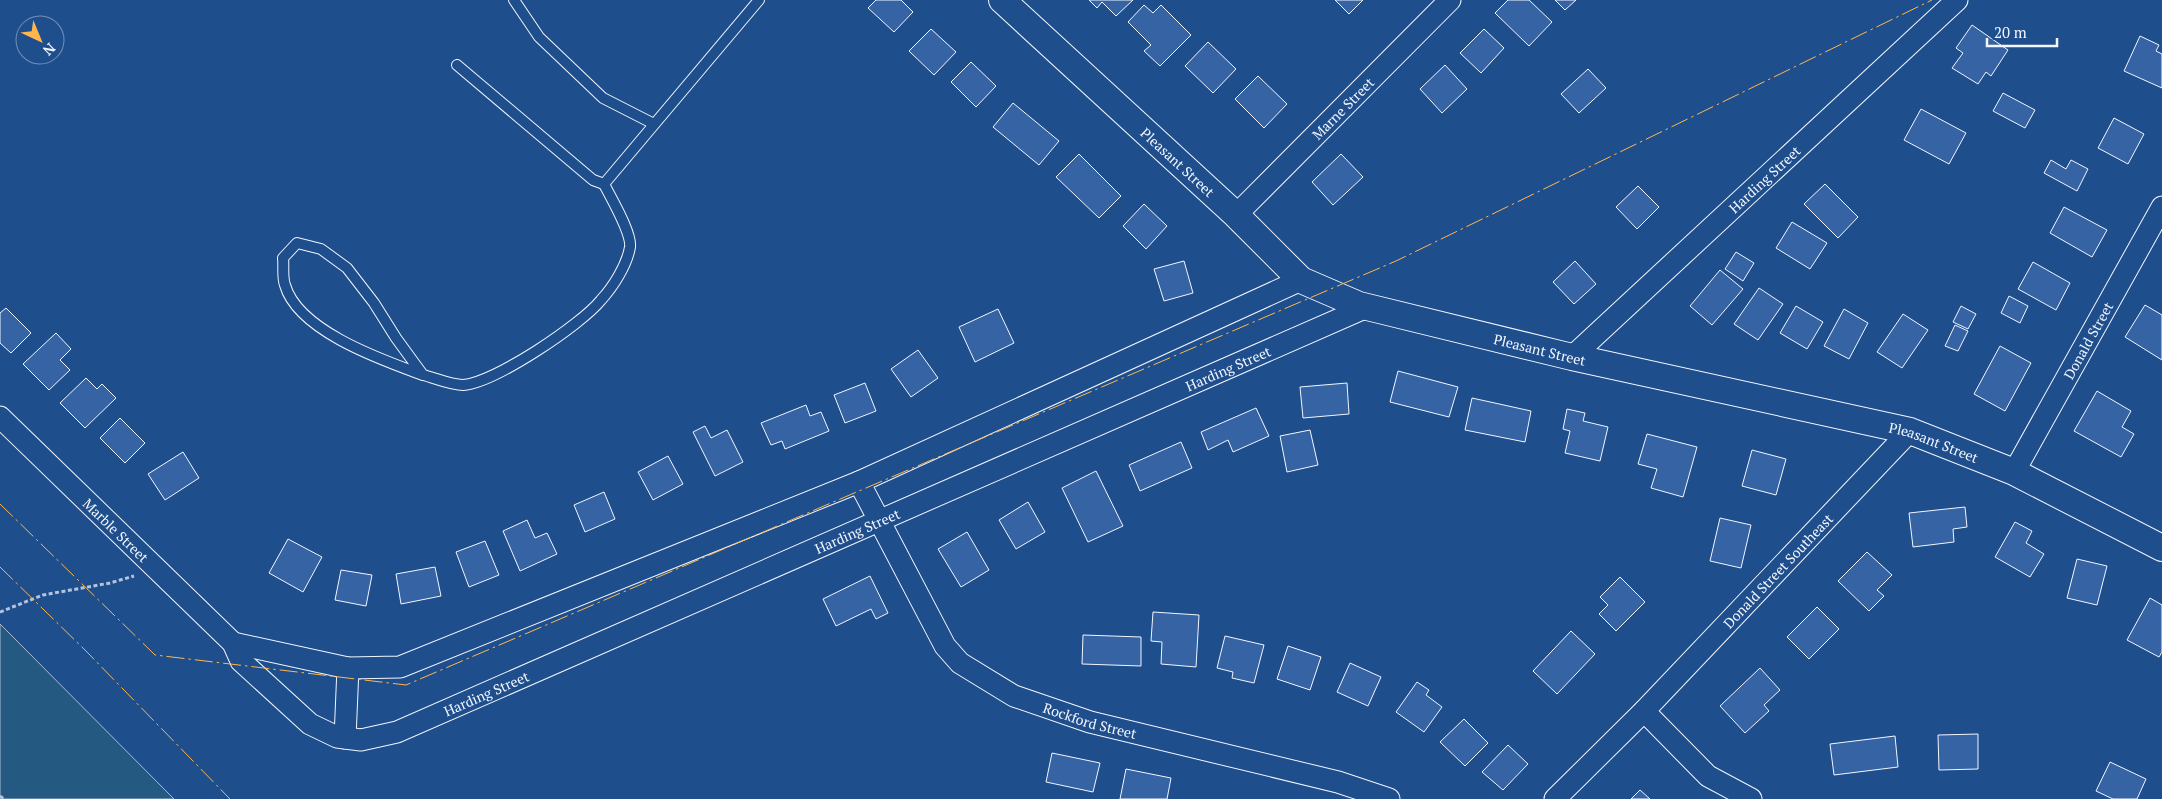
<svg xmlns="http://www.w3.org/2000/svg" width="2162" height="799" viewBox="0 0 2162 799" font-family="'PT Serif',serif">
<rect width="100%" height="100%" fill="#1f4e8c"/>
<path fill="#245a82" stroke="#a8bbd7" d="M 0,624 L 14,638 L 174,799 L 0,799 Z"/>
<g fill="#3563a3" stroke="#f2f6ff">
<path d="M 876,0 L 901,0 L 913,12 L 894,32 L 868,8 Z"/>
<path d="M 1089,0 L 1133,0 L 1116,16 L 1102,2 L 1097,8 Z"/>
<path d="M 1335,0 L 1363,0 L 1349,14 Z"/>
<path d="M 1508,0 L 1529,0 L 1552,22 L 1529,46 L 1495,13 Z"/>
<path d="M 1555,0 L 1576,0 L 1565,10 Z"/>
<path d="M 1144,5 L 1153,13 L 1161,5 L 1191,35 L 1160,66 L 1144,51 L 1151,45 L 1128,22 Z"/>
<path d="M 1972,25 L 2008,50 L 1991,76 L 1986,72 L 1978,84 L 1952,68 L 1963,53 L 1956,48 Z"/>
<path d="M 931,29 L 956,52 L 934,75 L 909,51 Z"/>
<path d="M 1484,29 L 1504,48 L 1481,73 L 1460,53 Z"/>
<path d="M 2140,36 L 2159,45 L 2156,51 L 2162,54 L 2162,88 L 2124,71 Z"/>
<path d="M 1208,42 L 1236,69 L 1213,93 L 1185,66 Z"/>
<path d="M 971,62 L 996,86 L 976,107 L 951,82 Z"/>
<path d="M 1445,65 L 1467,89 L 1442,113 L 1420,89 Z"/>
<path d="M 1588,69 L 1606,88 L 1579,113 L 1561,94 Z"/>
<path d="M 1258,76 L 1287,104 L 1264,128 L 1235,99 Z"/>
<path d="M 2003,93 L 2035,110 L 2025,128 L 1993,111 Z"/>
<path d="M 1013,103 L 1059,141 L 1039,165 L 993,127 Z"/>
<path d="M 1921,109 L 1966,133 L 1949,164 L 1904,140 Z"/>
<path d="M 2114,118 L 2144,134 L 2128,164 L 2098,148 Z"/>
<path d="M 1079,154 L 1121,196 L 1099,218 L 1056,177 Z"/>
<path d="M 1341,154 L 1363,177 L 1333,205 L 1312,182 Z"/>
<path d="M 2051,160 L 2066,169 L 2071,160 L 2088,169 L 2077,191 L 2044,173 Z"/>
<path d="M 1825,184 L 1858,217 L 1838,238 L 1804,204 Z"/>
<path d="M 1638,186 L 1659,207 L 1637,229 L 1616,207 Z"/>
<path d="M 1144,204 L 1167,226 L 1146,249 L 1123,226 Z"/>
<path d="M 2064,207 L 2107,230 L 2092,257 L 2050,233 Z"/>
<path d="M 1792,222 L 1827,243 L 1810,269 L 1776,248 Z"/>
<path d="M 1736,252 L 1754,263 L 1743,281 L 1725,269 Z"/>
<path d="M 1184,261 L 1193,293 L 1164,301 L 1154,269 Z"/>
<path d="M 1575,261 L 1596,284 L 1574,304 L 1553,282 Z"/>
<path d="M 2033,262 L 2070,283 L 2056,310 L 2018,289 Z"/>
<path d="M 1720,270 L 1743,289 L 1712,325 L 1690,306 Z"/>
<path d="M 1759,288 L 1783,304 L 1758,340 L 1734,324 Z"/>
<path d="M 2009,296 L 2028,306 L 2020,323 L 2001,313 Z"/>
<path d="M 2145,305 L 2162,315 L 2162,360 L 2125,337 Z"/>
<path d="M 1796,306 L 1823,322 L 1807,349 L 1780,333 Z"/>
<path d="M 1961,306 L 1976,314 L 1968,329 L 1953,322 Z"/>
<path d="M 6,308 L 31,333 L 11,353 L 0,343 L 0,313 Z"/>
<path d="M 998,309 L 1014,343 L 975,362 L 959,327 Z"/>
<path d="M 1844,309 L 1868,323 L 1849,359 L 1824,346 Z"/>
<path d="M 1903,314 L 1928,330 L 1902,368 L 1877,352 Z"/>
<path d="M 1955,325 L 1968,331 L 1958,351 L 1945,346 Z"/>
<path d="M 56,333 L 71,349 L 60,360 L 70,370 L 49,390 L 23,364 Z"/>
<path d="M 2000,346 L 2031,363 L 2005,411 L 1974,394 Z"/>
<path d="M 918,350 L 938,378 L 911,397 L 891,369 Z"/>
<path d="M 1398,371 L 1458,387 L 1449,417 L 1390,402 Z"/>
<path d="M 86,378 L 97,389 L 102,384 L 116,398 L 85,428 L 60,403 Z"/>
<path d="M 865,383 L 876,411 L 845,423 L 834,395 Z"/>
<path d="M 1347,383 L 1349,414 L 1303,418 L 1300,387 Z"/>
<path d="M 2097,391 L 2131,411 L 2122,427 L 2134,434 L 2121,457 L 2074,431 Z"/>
<path d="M 1472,398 L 1531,411 L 1525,442 L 1465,430 Z"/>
<path d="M 806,405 L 810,416 L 821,412 L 829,431 L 785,449 L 782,441 L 771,445 L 761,423 Z"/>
<path d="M 1256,408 L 1269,436 L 1233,452 L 1228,440 L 1208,450 L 1201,432 Z"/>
<path d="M 1567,409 L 1585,413 L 1583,421 L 1608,427 L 1600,461 L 1565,453 L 1570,431 L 1563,429 Z"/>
<path d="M 120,418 L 145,443 L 125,463 L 100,438 Z"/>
<path d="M 705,426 L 711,438 L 727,430 L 743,462 L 715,476 L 693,432 Z"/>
<path d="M 1310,430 L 1318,465 L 1287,472 L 1280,436 Z"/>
<path d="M 1647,434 L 1697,447 L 1683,497 L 1651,488 L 1657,469 L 1638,464 Z"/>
<path d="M 1181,442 L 1192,468 L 1140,491 L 1129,465 Z"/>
<path d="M 1752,450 L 1786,459 L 1776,495 L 1742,486 Z"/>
<path d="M 183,452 L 199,478 L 165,500 L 148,474 Z"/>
<path d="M 668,456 L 683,484 L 653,500 L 638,472 Z"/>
<path d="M 1096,471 L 1123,526 L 1088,542 L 1062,488 Z"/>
<path d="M 604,492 L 615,519 L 585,532 L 574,505 Z"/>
<path d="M 1028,502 L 1045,532 L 1016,549 L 999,520 Z"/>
<path d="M 1965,507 L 1967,527 L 1953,529 L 1954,542 L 1913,547 L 1909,513 Z"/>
<path d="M 1720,518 L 1751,525 L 1741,568 L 1710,561 Z"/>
<path d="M 527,520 L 535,538 L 547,533 L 557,554 L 520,571 L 503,531 Z"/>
<path d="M 2015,522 L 2032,531 L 2026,543 L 2044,554 L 2030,577 L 1995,557 Z"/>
<path d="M 967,532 L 989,570 L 961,587 L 938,549 Z"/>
<path d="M 288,539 L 322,557 L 303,592 L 269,573 Z"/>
<path d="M 485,541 L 499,575 L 469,587 L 456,552 Z"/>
<path d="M 1867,552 L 1892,575 L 1877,590 L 1884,596 L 1869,611 L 1838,581 Z"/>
<path d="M 2077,559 L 2107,566 L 2097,605 L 2067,598 Z"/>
<path d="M 435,567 L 441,596 L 401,604 L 396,574 Z"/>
<path d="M 341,570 L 372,575 L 366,606 L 335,600 Z"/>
<path d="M 870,576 L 888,613 L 876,619 L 871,609 L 836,626 L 823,599 Z"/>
<path d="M 1620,577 L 1645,602 L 1616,631 L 1599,614 L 1608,605 L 1600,597 Z"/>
<path d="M 2150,598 L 2162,605 L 2162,652 L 2159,657 L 2127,640 Z"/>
<path d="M 1817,607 L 1839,629 L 1809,659 L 1787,637 Z"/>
<path d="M 1153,612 L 1199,615 L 1196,667 L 1161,664 L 1162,642 L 1151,641 Z"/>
<path d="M 1571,631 L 1595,654 L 1557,694 L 1533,671 Z"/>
<path d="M 1083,635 L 1141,637 L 1141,666 L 1082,664 Z"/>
<path d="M 1225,636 L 1264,645 L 1254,683 L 1232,678 L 1233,672 L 1217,668 Z"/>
<path d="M 1288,646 L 1321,657 L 1310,690 L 1277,679 Z"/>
<path d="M 1350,663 L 1381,677 L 1368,706 L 1337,692 Z"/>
<path d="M 1760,668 L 1780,690 L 1764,705 L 1769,711 L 1745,733 L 1720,706 Z"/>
<path d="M 1417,682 L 1429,690 L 1426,695 L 1442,707 L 1424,732 L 1396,712 Z"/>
<path d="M 1464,719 L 1488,743 L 1465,766 L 1440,742 Z"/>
<path d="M 1978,734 L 1978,769 L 1939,770 L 1938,735 Z"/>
<path d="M 1895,736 L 1898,767 L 1834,775 L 1830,744 Z"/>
<path d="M 1508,745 L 1528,764 L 1503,790 L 1482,772 Z"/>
<path d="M 1052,753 L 1100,763 L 1093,792 L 1046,782 Z"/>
<path d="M 2110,762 L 2146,779 L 2137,799 L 2113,799 L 2096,791 Z"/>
<path d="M 1126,769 L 1171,778 L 1167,799 L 1120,799 Z"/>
<path d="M 1640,790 L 1650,799 L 1631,799 Z"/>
</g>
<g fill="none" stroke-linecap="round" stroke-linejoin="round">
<g stroke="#f2f6ff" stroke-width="12">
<g id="service">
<path d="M 514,0 L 539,37 L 603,98 L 654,124"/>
<path d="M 457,65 L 593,180 L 604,184 L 759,0"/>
<path d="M 423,375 C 382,360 298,331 285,285 C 282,277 284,266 283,258 L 297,243 L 321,249 L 347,268 L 374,303 L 396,338 L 423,375 C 435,378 451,385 463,385 C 494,383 581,325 601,300 C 613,287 627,265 630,247 C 632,233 611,198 604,184"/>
</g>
</g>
<g stroke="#f2f6ff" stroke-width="23">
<g id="minor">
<path id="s1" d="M 1236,215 L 1450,0"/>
<path id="s2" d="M 1572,357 L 1957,0"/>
<path id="s3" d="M 0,417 L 233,643 L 241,661 L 310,724 L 337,737 L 361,740 L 397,732 L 1367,307"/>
<path id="s4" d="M 2014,472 L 2162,207"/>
<path id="s5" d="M 859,482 L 945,646 L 960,663 L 1014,696 L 1090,722 L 1338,782 L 1389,799"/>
<path d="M 233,643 L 348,668 L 400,667 L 859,482 L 1301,280"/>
<path d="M 1644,711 L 1708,776 L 1751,799"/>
<path d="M 345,738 L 348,668"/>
<path id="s6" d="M 1555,799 L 1644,711 L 1910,431"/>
</g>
</g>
<g stroke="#f2f6ff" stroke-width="28">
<g id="tertiary">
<path id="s7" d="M 1002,0 L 1236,215 L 1301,280 L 1359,305 L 1572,357 L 1910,431 L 2014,472 L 2162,548"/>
</g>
</g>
<g stroke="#b3c4dc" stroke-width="3" stroke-dasharray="4 2.5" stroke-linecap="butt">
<path d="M 0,612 L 43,595 L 110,583 L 134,576"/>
<path d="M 0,796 L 4,799"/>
</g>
<use href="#service" stroke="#1f4e8c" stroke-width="10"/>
<use href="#minor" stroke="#1f4e8c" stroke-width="21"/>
<use href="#tertiary" stroke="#1f4e8c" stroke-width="26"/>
<g stroke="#ffb74d" stroke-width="1" stroke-dasharray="18 4 2.5 4" stroke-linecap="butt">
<path d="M 0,504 L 155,655 L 406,685 L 1396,261 L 1932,0"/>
<path d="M 0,567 L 86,651 L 230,799"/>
</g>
</g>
<g text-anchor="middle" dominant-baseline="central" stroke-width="4" stroke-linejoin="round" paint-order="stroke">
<g font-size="14" fill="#f2f6ff" stroke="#1f4e8c">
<text stroke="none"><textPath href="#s1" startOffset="151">Marne Street</textPath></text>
<text stroke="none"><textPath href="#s7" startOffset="239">Pleasant Street</textPath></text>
<text stroke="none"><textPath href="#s2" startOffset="262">Harding Street</textPath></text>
<text stroke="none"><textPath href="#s4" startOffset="151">Donald Street</textPath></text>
<text stroke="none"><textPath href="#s7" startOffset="659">Pleasant Street</textPath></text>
<text stroke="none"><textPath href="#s3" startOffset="1436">Harding Street</textPath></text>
<text stroke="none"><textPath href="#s7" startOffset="1064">Pleasant Street</textPath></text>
<text stroke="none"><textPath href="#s3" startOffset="162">Marble Street</textPath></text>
<text stroke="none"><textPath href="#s3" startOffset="1031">Harding Street</textPath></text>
<text stroke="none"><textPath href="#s6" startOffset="319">Donald Street Southeast</textPath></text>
<text stroke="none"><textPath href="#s3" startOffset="626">Harding Street</textPath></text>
<text stroke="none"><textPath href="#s5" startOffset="351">Rockford Street</textPath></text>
</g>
</g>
<g transform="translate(40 40) rotate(136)"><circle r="24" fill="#1f4e8c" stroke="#7391ba"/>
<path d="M0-4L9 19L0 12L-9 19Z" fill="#ffb74d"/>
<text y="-8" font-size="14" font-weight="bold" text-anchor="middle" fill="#f2f6ff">N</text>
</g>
<path d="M1987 38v8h70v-8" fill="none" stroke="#f2f6ff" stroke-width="2.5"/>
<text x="1994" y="38" font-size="15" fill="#f2f6ff" stroke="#1f4e8c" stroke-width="4" paint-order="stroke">20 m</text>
</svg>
